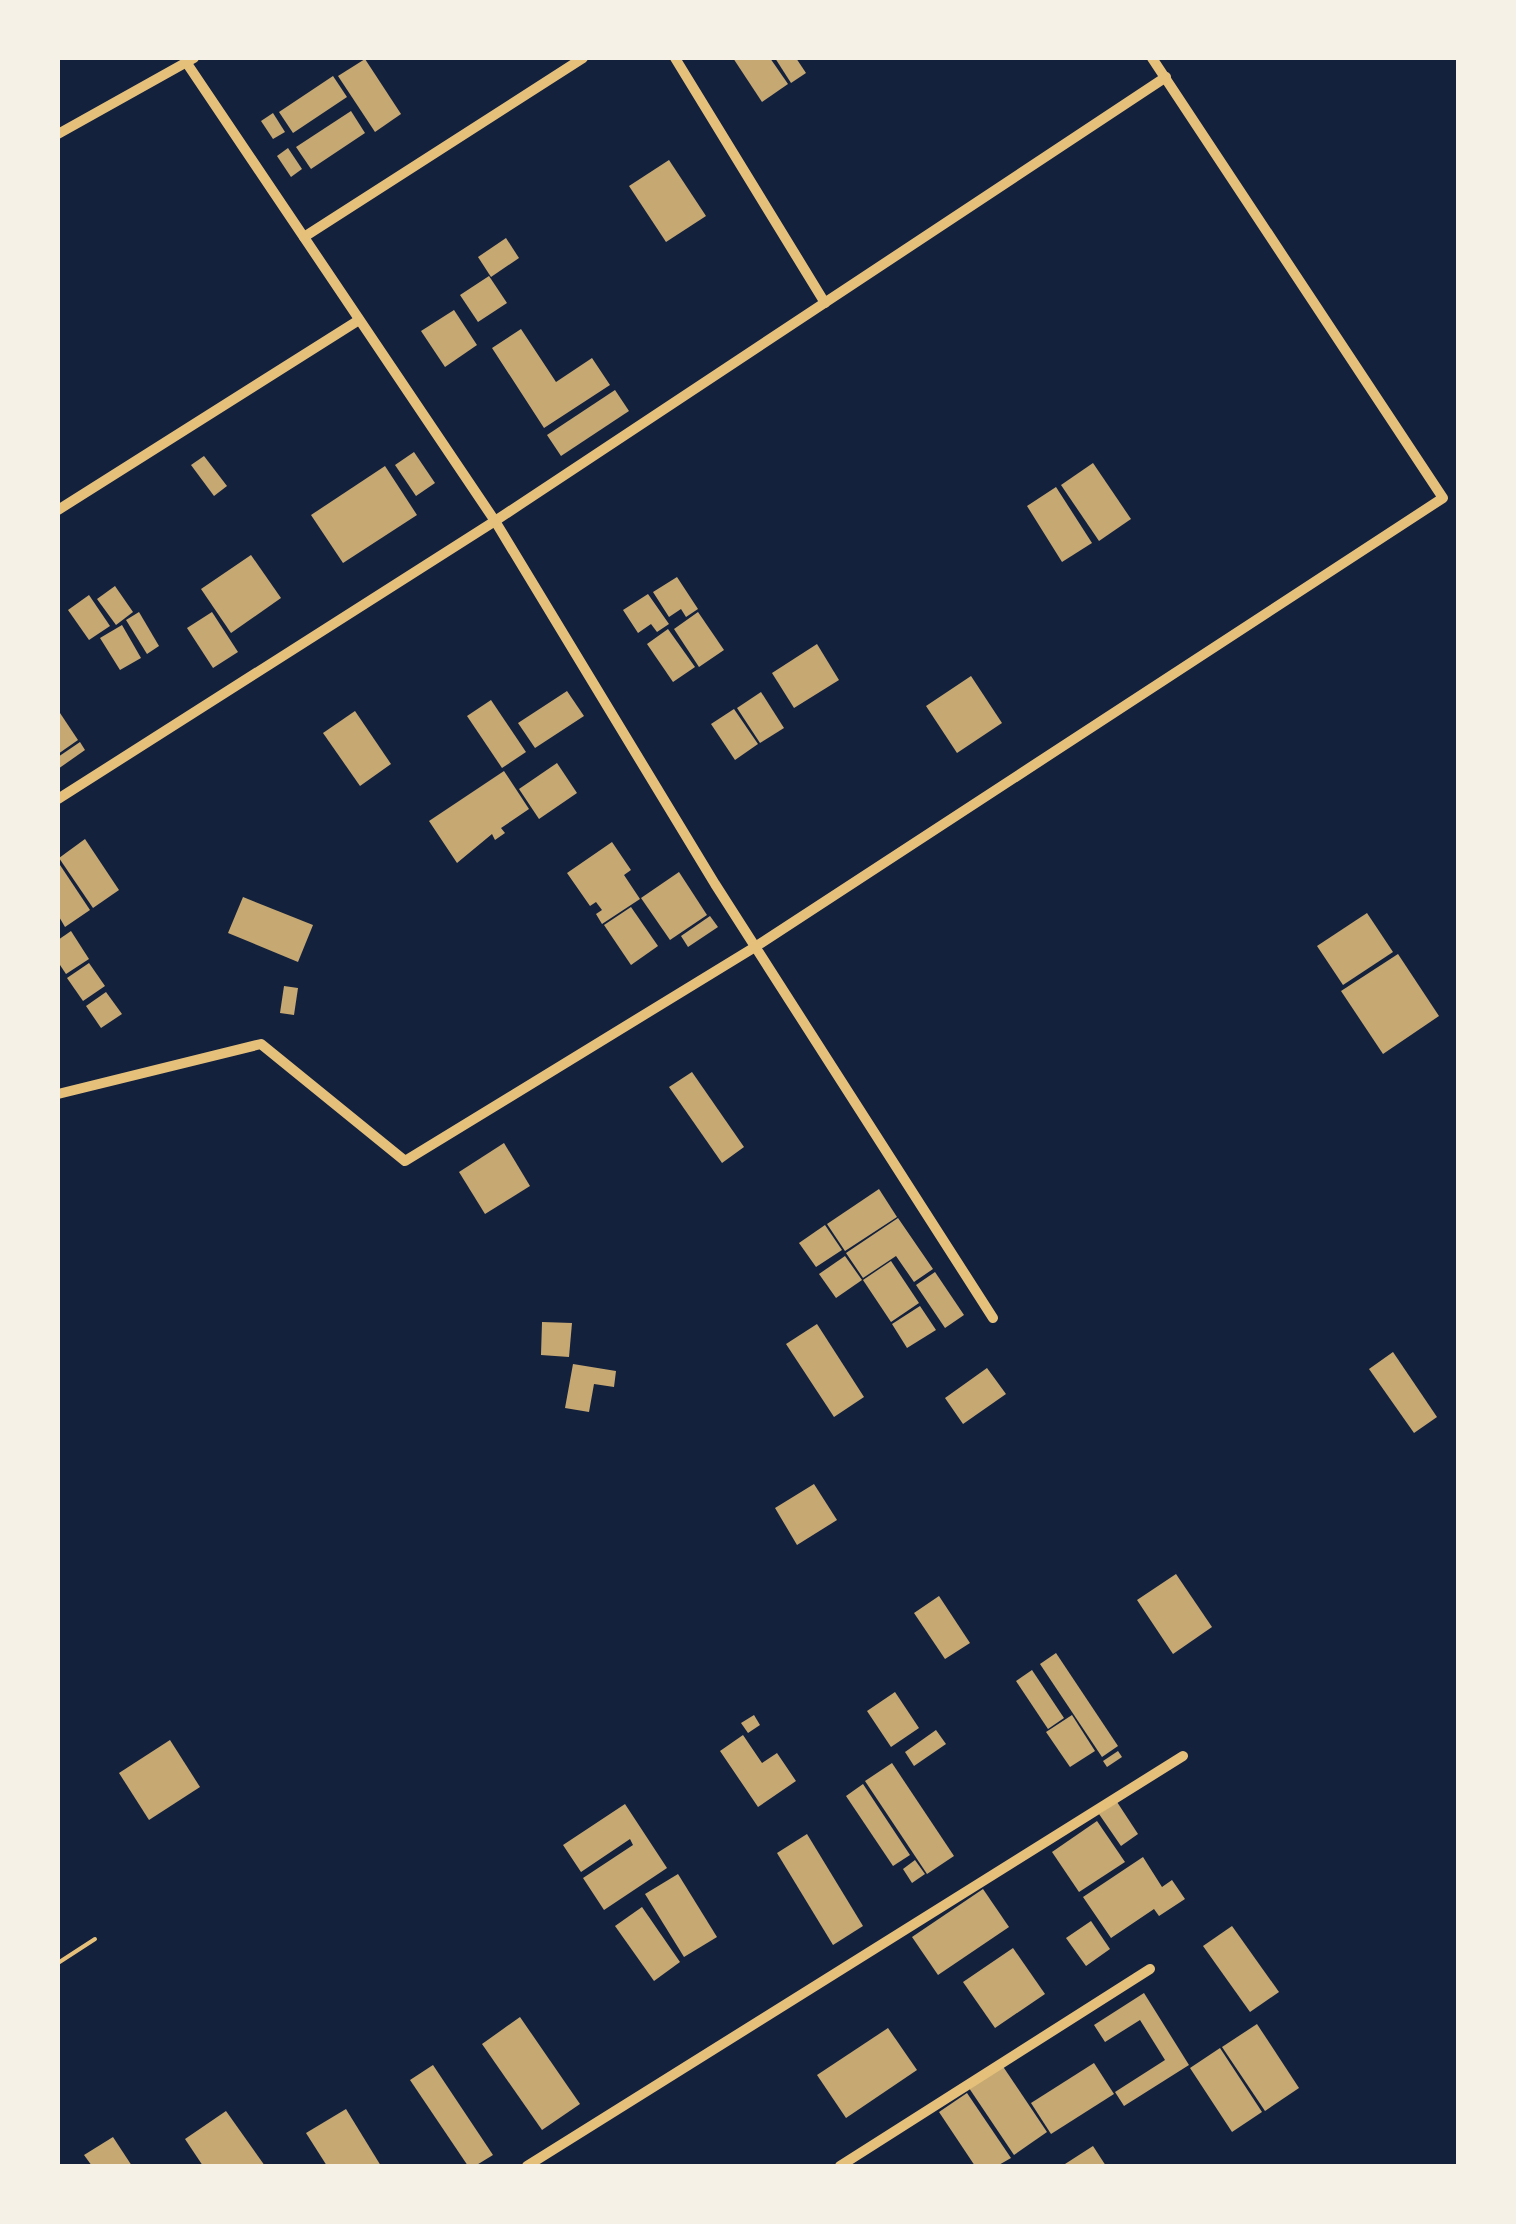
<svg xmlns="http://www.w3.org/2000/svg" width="1516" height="2224" viewBox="0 0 1516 2224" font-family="'Public Sans',sans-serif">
<rect width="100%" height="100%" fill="#14213d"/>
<g fill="#c6a872">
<path d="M 733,58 L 770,58 L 788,84 L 762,102 Z"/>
<path d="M 775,58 L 796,58 L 806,73 L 791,83 Z"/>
<path d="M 365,59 L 401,114 L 375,132 L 338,76 Z"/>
<path d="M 333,76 L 347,97 L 293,133 L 279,112 Z"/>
<path d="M 351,111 L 365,133 L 311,169 L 296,147 Z"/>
<path d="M 273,113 L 285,132 L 273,139 L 261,121 Z"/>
<path d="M 288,148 L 302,169 L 291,177 L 277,156 Z"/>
<path d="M 669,160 L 706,216 L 666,242 L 629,186 Z"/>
<path d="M 506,238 L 519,258 L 491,277 L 478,257 Z"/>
<path d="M 489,276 L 507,303 L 478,322 L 460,295 Z"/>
<path d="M 454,310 L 477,345 L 445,367 L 421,331 Z"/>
<path d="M 521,329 L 556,382 L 592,358 L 610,385 L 544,428 L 492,348 Z"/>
<path d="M 615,390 L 629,411 L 561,456 L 547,435 Z"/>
<path d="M 414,452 L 435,483 L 416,496 L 395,465 Z"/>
<path d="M 204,456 L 227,486 L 214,496 L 191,465 Z"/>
<path d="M 1093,463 L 1131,519 L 1099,541 L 1061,485 Z"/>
<path d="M 385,466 L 417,515 L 343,563 L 311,515 Z"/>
<path d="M 1056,487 L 1092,543 L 1062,562 L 1027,506 Z"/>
<path d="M 251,555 L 281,598 L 231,633 L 201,589 Z"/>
<path d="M 677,577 L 698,609 L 686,617 L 681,609 L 669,617 L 653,592 Z"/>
<path d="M 115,586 L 133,612 L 116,625 L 97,599 Z"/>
<path d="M 648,594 L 669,624 L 657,632 L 651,624 L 638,633 L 623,610 Z"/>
<path d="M 89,595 L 110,626 L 89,640 L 68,610 Z"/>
<path d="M 139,612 L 159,646 L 147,654 L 126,620 Z"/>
<path d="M 212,612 L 238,652 L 213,668 L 187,628 Z"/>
<path d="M 698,612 L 724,650 L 699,667 L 674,629 Z"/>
<path d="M 122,625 L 141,658 L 120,670 L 100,638 Z"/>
<path d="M 668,629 L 695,667 L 673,682 L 647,644 Z"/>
<path d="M 817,644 L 839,680 L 794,708 L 772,673 Z"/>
<path d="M 971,676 L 1002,723 L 957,753 L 926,706 Z"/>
<path d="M 567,691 L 584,716 L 535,748 L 518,723 Z"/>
<path d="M 761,692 L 784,728 L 760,743 L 737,708 Z"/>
<path d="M 491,700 L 526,752 L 502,768 L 467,716 Z"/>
<path d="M 734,709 L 758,744 L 735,760 L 711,724 Z"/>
<path d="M 58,710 L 78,740 L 58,754 Z"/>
<path d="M 355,711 L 391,764 L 360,786 L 323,733 Z"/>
<path d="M 80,742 L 85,750 L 58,769 L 58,757 Z"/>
<path d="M 557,763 L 577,793 L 539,819 L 519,789 Z"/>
<path d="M 504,771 L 529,809 L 501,828 L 505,833 L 495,840 L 492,834 L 457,863 L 429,821 Z"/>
<path d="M 85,839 L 119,890 L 93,908 L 59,858 Z"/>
<path d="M 612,842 L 631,870 L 624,875 L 640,899 L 602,924 L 596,914 L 602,910 L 596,902 L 590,906 L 567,873 Z"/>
<path d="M 58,862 L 90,910 L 65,927 L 58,915 Z"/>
<path d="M 679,872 L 707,915 L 670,940 L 641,898 Z"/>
<path d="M 243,897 L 313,925 L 298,962 L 228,933 Z"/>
<path d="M 631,907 L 658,946 L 631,965 L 604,925 Z"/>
<path d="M 1367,913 L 1393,952 L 1343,985 L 1317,946 Z"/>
<path d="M 710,916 L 718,927 L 688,947 L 681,936 Z"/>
<path d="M 71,931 L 89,959 L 66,974 L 58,962 L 58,940 Z"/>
<path d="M 1398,954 L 1439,1016 L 1383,1054 L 1341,991 Z"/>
<path d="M 89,963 L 105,986 L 83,1001 L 67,978 Z"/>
<path d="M 284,986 L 298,988 L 294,1015 L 280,1013 Z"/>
<path d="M 106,992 L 122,1014 L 101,1028 L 86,1006 Z"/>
<path d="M 692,1072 L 744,1147 L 722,1163 L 669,1087 Z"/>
<path d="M 504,1143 L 530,1186 L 485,1214 L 459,1172 Z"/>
<path d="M 879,1189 L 897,1217 L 845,1251 L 827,1224 Z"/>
<path d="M 898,1218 L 933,1269 L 914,1282 L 896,1256 L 863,1278 L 846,1253 Z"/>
<path d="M 825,1225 L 842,1250 L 816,1267 L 799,1243 Z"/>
<path d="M 845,1256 L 862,1280 L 836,1298 L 819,1274 Z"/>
<path d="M 891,1261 L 919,1303 L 891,1322 L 863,1280 Z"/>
<path d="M 935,1272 L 964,1315 L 945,1328 L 916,1285 Z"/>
<path d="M 920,1306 L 936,1330 L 907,1348 L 892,1324 Z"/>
<path d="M 542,1322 L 572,1323 L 569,1357 L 541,1355 Z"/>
<path d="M 817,1324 L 864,1397 L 834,1417 L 786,1344 Z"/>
<path d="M 1393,1352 L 1437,1417 L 1414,1433 L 1369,1369 Z"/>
<path d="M 573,1364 L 616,1371 L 614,1387 L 594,1384 L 589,1412 L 565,1408 Z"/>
<path d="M 987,1368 L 1006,1394 L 963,1424 L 945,1398 Z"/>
<path d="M 814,1484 L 837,1520 L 797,1545 L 775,1508 Z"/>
<path d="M 1176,1574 L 1212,1627 L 1173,1654 L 1137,1600 Z"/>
<path d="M 939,1596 L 970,1643 L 945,1659 L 914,1613 Z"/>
<path d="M 1056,1653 L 1118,1746 L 1102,1757 L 1040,1664 Z"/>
<path d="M 1032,1670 L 1064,1718 L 1048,1729 L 1016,1681 Z"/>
<path d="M 895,1692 L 919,1728 L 891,1747 L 867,1711 Z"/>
<path d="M 754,1715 L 760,1725 L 748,1733 L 741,1723 Z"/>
<path d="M 1072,1715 L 1095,1751 L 1070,1767 L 1046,1732 Z"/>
<path d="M 936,1730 L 946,1744 L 914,1766 L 905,1752 Z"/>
<path d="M 743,1735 L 762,1763 L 777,1753 L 796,1781 L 758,1807 L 720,1751 Z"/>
<path d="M 170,1740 L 200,1787 L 149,1820 L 119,1773 Z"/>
<path d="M 1118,1751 L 1122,1757 L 1107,1767 L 1103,1761 Z"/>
<path d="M 892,1763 L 954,1856 L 927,1874 L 865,1781 Z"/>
<path d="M 863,1784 L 910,1855 L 893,1866 L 846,1796 Z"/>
<path d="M 1117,1802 L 1138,1834 L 1121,1846 L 1099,1814 Z"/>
<path d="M 625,1804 L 667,1868 L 604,1910 L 583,1878 L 633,1845 L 630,1839 L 581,1872 L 563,1845 Z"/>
<path d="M 1097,1821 L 1125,1862 L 1079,1892 L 1052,1852 Z"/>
<path d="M 807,1834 L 863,1926 L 833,1945 L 777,1853 Z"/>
<path d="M 1143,1857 L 1162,1887 L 1172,1880 L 1185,1899 L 1159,1916 L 1154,1909 L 1111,1938 L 1083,1897 Z"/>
<path d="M 915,1860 L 925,1874 L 912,1883 L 903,1869 Z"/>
<path d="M 678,1874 L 717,1937 L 684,1957 L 645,1894 Z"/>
<path d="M 983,1889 L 1009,1927 L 938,1975 L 912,1937 Z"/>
<path d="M 642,1907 L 680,1962 L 654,1981 L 615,1926 Z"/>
<path d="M 1091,1921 L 1110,1949 L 1086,1966 L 1066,1938 Z"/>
<path d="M 1232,1926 L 1279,1992 L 1250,2012 L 1203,1946 Z"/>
<path d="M 1013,1948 L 1045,1994 L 995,2028 L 963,1982 Z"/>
<path d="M 1144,1993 L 1189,2065 L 1124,2106 L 1115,2092 L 1165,2060 L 1140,2020 L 1105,2042 L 1094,2025 Z"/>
<path d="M 520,2017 L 580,2104 L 542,2130 L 482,2044 Z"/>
<path d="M 1257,2024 L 1299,2088 L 1265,2111 L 1222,2047 Z"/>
<path d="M 888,2028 L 917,2070 L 846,2118 L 817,2075 Z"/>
<path d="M 1220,2048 L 1262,2112 L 1232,2132 L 1190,2068 Z"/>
<path d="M 1094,2063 L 1114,2094 L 1051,2134 L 1031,2103 Z"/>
<path d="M 433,2065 L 493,2155 L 475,2166 L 468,2166 L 410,2080 Z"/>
<path d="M 1002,2065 L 1047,2132 L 1014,2155 L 969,2088 Z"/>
<path d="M 967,2093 L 1011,2158 L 997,2166 L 975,2166 L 939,2112 Z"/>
<path d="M 346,2109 L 381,2166 L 327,2166 L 306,2133 Z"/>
<path d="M 226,2111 L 265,2166 L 203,2166 L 185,2139 Z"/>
<path d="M 113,2137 L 132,2166 L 92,2166 L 84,2155 Z"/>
<path d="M 1093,2146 L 1106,2166 L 1067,2166 L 1065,2164 Z"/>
</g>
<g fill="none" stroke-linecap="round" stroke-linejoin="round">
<path stroke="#e5c07b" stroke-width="4" d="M 58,1963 L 95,1939"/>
<g stroke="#e5c07b" stroke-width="10">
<path d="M 675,58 L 825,303"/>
<path d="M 186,62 L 495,521 L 715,884 L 993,1318"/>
<path d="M 58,134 L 194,58"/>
<path d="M 304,237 L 583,58"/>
<path d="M 58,510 L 359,320"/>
<path d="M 58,799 L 495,521 L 1166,77"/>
<path d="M 58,1094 L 261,1044 L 405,1161 L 755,947 L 1443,498 L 1152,58"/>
<path d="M 527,2166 L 1183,1756"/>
<path d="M 840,2166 L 1150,1969"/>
</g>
</g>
<rect width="1516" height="2224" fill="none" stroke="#f6f1e7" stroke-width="120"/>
</svg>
